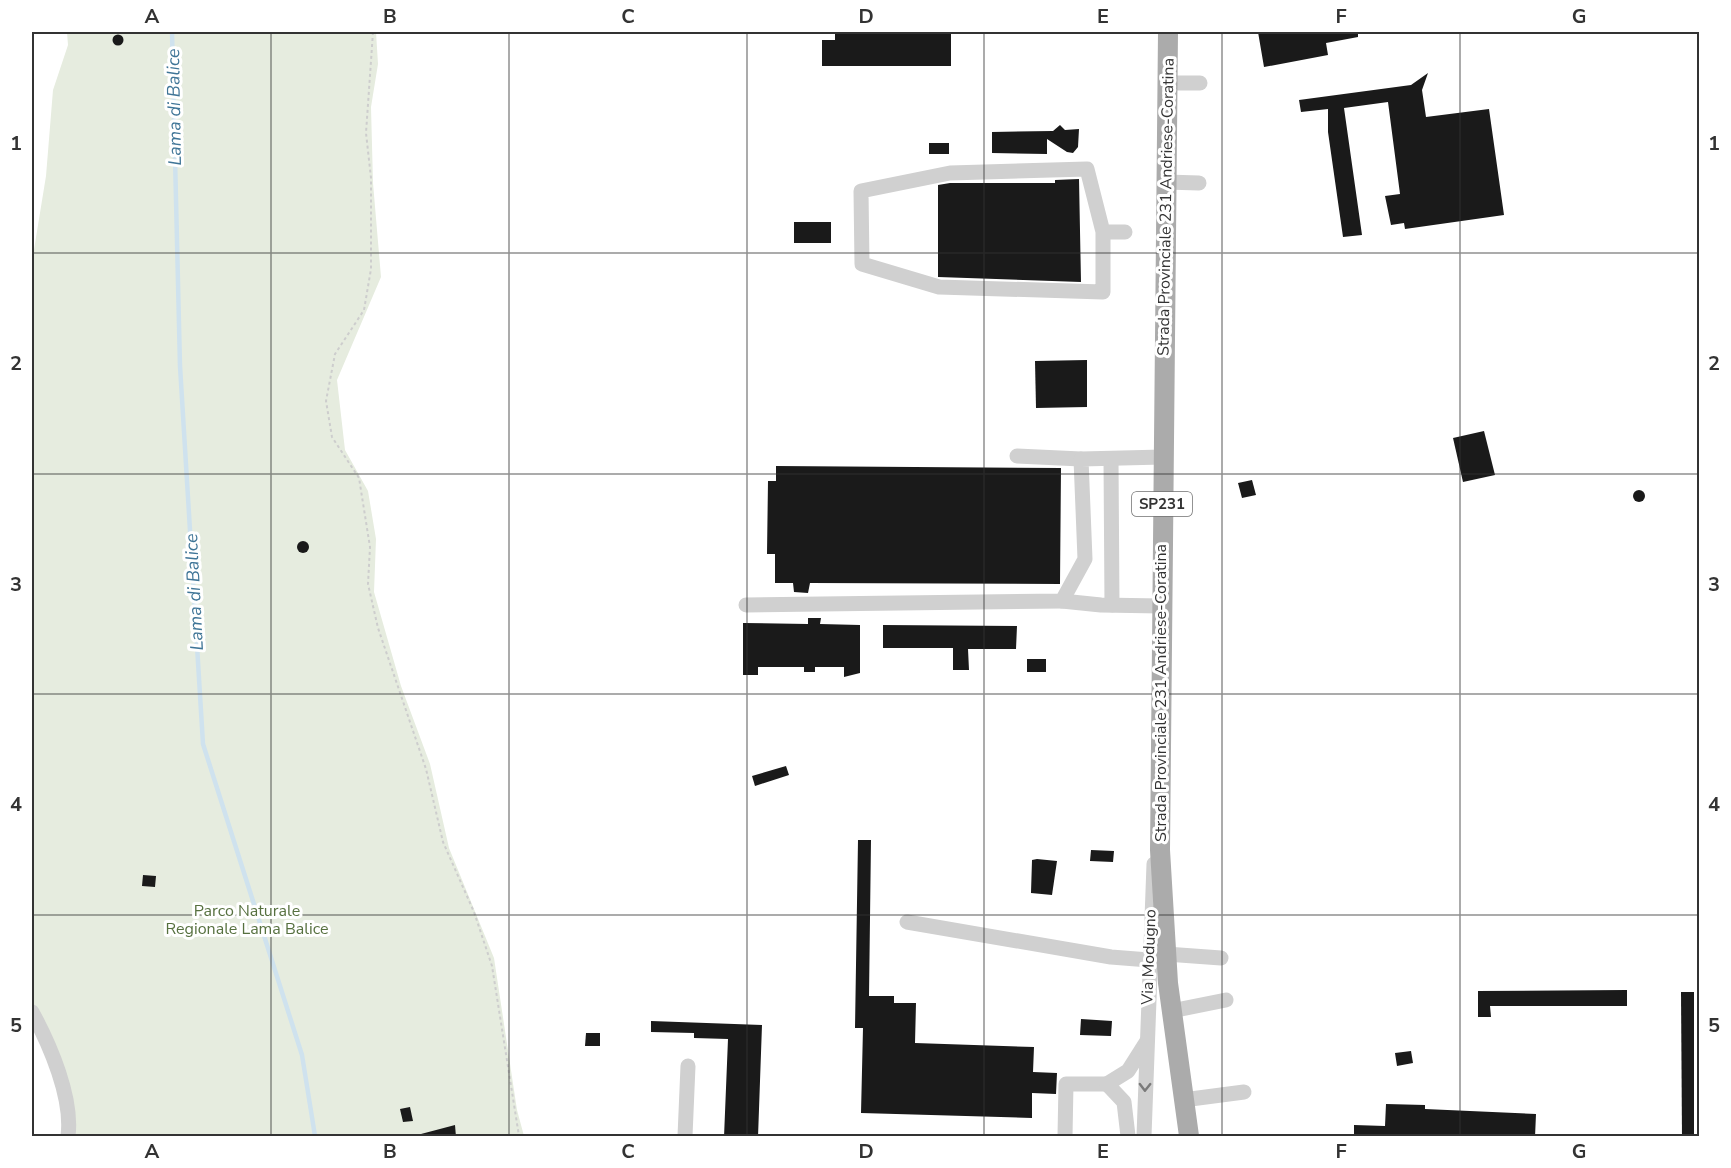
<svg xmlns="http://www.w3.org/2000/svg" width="1731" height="1168" viewBox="0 0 1731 1168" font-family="'Nunito Sans',sans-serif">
<rect width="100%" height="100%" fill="#fff"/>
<path fill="#e6ecdf" d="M 67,32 L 376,32 L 378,64 L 371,107 L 373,183 L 381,277 L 337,380 L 345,450 L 368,491 L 376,539 L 374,592 L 401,686 L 430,764 L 449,848 L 494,958 L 517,1110 L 524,1136 L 76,1136 L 38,1023 L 32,1014 L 32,262 L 46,176 L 53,90 L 68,45 Z"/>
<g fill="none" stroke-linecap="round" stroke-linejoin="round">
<path stroke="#cfe2ee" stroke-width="4.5" d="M 172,32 L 180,366 L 203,744 L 302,1055 L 315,1136"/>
</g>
<g fill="#1a1a1a">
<path d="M 835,32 L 951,32 L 951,66 L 822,66 L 822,40 L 835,40 Z"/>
<path d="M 1258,32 L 1358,32 L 1358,37 L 1326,43 L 1328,55 L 1264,67 Z"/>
<circle cx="118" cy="40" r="5.5"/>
<path d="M 1428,73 L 1422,90 L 1426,117 L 1489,109 L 1504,215 L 1405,229 L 1404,223 L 1391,225 L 1385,196 L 1400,194 L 1388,102 L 1344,108 L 1362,235 L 1343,237 L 1328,132 L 1328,109 L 1301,112 L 1299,100 L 1411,85 Z"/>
<path d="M 1060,125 L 1065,130 L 1079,129 L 1078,147 L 1073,153 L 1067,152 L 1047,139 L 1047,154 L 992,153 L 992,132 L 1053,131 Z"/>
<rect x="929" y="143" width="20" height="11"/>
<path d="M 1079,179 L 1081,282 L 938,277 L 938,185 L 950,183 L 1055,183 L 1055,180 Z"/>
<rect x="794" y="222" width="37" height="21"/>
<path d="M 1087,360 L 1087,407 L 1036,408 L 1035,361 Z"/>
<path d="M 1484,431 L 1495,475 L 1463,482 L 1453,438 Z"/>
<path d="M 776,466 L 1061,468 L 1060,584 L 810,583 L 808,593 L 794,592 L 793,583 L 775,583 L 775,554 L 767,554 L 768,481 L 776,481 Z"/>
<path d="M 1252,480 L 1256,495 L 1242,498 L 1238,483 Z"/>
<circle cx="1639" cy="496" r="6"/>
<circle cx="303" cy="547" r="6"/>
<path d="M 808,618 L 821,618 L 820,624 L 860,625 L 860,673 L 844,677 L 844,667 L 815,667 L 815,672 L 804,672 L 804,667 L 758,667 L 758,675 L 743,675 L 743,623 L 808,624 Z"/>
<path d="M 883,625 L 1017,626 L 1016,649 L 968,649 L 969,670 L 953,670 L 953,648 L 883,648 Z"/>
<rect x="1027" y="659" width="19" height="13"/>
<path d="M 786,766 L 789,775 L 755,786 L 752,776 Z"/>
<path d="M 858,840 L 871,840 L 869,996 L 894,996 L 894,1003 L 916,1003 L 915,1043 L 1034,1047 L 1033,1072 L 1057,1073 L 1056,1094 L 1032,1093 L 1032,1118 L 861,1113 L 863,1028 L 855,1028 Z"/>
<path d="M 1091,850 L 1114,851 L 1113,862 L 1090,861 Z"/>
<path d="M 1037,859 L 1057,861 L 1052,895 L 1031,893 L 1032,860 Z"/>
<path d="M 143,875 L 156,876 L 155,887 L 142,886 Z"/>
<path d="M 1627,990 L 1627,1006 L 1490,1006 L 1491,1017 L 1478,1017 L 1478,991 Z"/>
<path d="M 1681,992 L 1694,992 L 1694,1137 L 1682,1137 Z"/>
<path d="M 1081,1019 L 1112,1021 L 1111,1036 L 1080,1035 Z"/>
<path d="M 651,1021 L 762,1025 L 758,1137 L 724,1137 L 728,1039 L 694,1038 L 694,1033 L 651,1032 Z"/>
<path d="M 586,1033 L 600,1033 L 600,1046 L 585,1046 Z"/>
<path d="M 1411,1051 L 1413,1063 L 1397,1066 L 1395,1053 Z"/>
<path d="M 1386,1104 L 1425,1105 L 1425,1109 L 1536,1114 L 1535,1137 L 1354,1137 L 1354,1125 L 1385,1126 Z"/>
<path d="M 410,1107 L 413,1121 L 403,1122 L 400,1109 Z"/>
<path d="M 455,1125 L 456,1137 L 421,1137 L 421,1134 Z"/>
</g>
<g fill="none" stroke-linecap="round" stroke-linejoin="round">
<path stroke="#cdcdcd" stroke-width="2" stroke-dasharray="3 3" stroke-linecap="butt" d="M 373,32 L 366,133 L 371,178 L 371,269 L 364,310 L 335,354 L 326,401 L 332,437 L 359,478 L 370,547 L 368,584 L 378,628 L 426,769 L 443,842 L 474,912 L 492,966 L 519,1136"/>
<g stroke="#d0d0d0" stroke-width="15">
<path d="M 1167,83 L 1200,83"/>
<path d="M 1166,182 L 1199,183"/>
<path d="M 1103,232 L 1087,169 L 950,173 L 861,191 L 862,264 L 939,287 L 1103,292 L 1103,232 L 1125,232"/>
<path d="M 1017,456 L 1081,459"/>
<path d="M 1111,459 L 1112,605"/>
<path d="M 1062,601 L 1101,605 L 1161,606"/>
<path d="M 746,605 L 1062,601 L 1085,559 L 1081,459 L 1163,457"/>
<path d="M 907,922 L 1111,957 L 1149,960"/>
<path d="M 1166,954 L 1221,958"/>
<path d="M 1171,1011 L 1226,1000"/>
<path d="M 32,1012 C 50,1045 73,1098 68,1136"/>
<path d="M 1183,1100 L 1244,1092"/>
<path d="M 685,1136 L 688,1066"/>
<path d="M 1065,1136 L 1066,1084 L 1107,1084"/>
<path d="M 1128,1136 L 1124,1102 L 1107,1084 L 1128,1071 L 1147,1041"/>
<path d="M 1144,1136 L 1154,864"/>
</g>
<path stroke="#ababab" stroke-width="20" d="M 1168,32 L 1160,850 L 1168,983 L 1189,1136"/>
</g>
<defs><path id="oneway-chevron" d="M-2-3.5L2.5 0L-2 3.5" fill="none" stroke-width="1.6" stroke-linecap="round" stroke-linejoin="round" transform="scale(1.5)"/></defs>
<use stroke="#7a7a7a" href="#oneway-chevron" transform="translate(1145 1087) rotate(91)"/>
<path fill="none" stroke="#333" stroke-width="1.5" stroke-opacity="0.55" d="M 271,32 L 271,1136M 509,32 L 509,1136M 747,32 L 747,1136M 984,32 L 984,1136M 1222,32 L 1222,1136M 1460,32 L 1460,1136M 32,253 L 1700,253M 32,474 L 1700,474M 32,694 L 1700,694M 32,915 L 1700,915"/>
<g text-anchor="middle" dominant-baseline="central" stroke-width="6" stroke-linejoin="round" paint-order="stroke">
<rect fill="#fff" stroke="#707070" stroke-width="1.5" x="1132" y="492" width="60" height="24" rx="4.5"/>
<g font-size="15" font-weight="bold" fill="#333">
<text x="1162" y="504">SP231</text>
</g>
<g font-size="16" fill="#333" stroke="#fff">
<text transform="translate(1166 207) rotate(-89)">Strada Provinciale 231 Andriese-Coratina</text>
<text transform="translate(1161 693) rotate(-90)">Strada Provinciale 231 Andriese-Coratina</text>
<text transform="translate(1149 957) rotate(-88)">Via Modugno</text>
</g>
<g font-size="16" fill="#56703f" stroke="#fff">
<text x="247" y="911">Parco Naturale<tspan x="247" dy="18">Regionale Lama Balice</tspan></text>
</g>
<g font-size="18" font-style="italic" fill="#3f7597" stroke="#fff">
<text transform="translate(174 107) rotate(-91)">Lama di Balice</text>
<text transform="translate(194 592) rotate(-93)">Lama di Balice</text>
</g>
</g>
<rect width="1731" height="1168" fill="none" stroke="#ffffff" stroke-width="66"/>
<rect x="33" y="33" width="1665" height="1102" fill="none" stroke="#333" stroke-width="2"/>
<g font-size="20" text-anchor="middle" font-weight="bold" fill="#333">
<text x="152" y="23">A</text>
<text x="390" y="23">B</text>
<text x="628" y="23">C</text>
<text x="866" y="23">D</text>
<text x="1103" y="23">E</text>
<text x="1341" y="23">F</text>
<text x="1579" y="23">G</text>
<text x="16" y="150">1</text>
<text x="1714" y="150">1</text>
<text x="16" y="370">2</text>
<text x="1714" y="370">2</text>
<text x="16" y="591">3</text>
<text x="1714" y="591">3</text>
<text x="16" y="811">4</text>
<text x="1714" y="811">4</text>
<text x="16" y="1032">5</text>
<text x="1714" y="1032">5</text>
<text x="152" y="1158">A</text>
<text x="390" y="1158">B</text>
<text x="628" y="1158">C</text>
<text x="866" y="1158">D</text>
<text x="1103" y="1158">E</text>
<text x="1341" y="1158">F</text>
<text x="1579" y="1158">G</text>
</g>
</svg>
